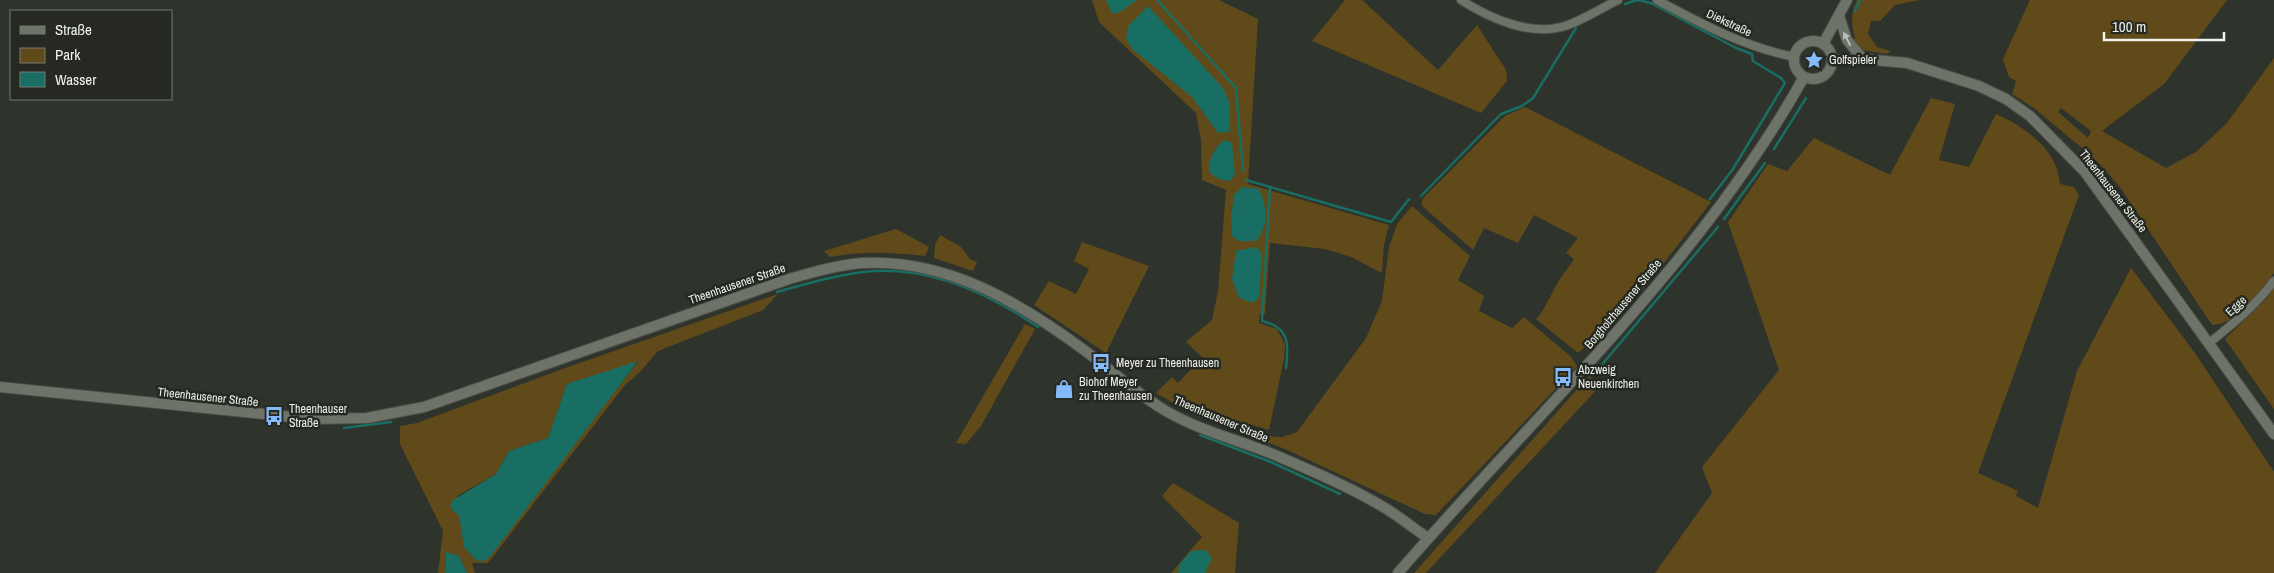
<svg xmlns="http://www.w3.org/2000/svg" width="2274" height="573" viewBox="0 0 2274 573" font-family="'Archivo Narrow',sans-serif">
<rect width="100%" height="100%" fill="#2e332b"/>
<g fill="#614a1a" fill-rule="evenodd">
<path d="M 1092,0 L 1219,0 L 1258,19 L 1248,184 L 1389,225 L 1384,245 L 1382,273 L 1351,257 L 1325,249 L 1270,243 L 1265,314 L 1260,314 L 1259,323 L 1277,329 L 1285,344 L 1284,359 L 1269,430 L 1212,413 L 1200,418 L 1156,393 L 1172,377 L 1178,383 L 1202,357 L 1186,342 L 1212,320 L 1218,291 L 1226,190 L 1202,180 L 1201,140 L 1196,113 L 1099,22 Z"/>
<path d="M 1345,0 L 1362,0 L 1438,70 L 1477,25 L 1506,70 L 1507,81 L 1481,113 L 1312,41 Z"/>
<path d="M 1857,0 L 1920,0 L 1895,5 L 1880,21 L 1871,21 L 1868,34 L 1877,47 L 1891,51 L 1886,54 L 1863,50 L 1852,41 L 1855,38 C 1851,25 1851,13 1857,0 Z"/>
<path d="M 2030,0 L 2227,0 L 2164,84 L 2102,131 L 2166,168 L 2196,152 L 2227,123 L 2274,58 L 2274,273 C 2262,290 2235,326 2212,325 L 2120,187 L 2100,164 L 2082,148 L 2035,109 L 2012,94 L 2016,81 L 2009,77 L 2003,59 ZM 2061,108 L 2091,131 L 2088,138 L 2058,112 Z"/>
<path d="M 1931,98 L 1955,104 L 1939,160 L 1969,167 L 1996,114 C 2024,126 2058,150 2060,184 L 2074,187 L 2079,195 L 1978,473 L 2018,491 L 2016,496 L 2038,508 L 2077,371 L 2131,268 L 2195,353 L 2274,472 L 2274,573 L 1655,573 L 1712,493 L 1702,467 L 1779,370 L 1728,222 L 1768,164 L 1787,171 L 1814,138 L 1890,175 Z"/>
<path d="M 1525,107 L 1711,202 L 1650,281 L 1589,352 L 1585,347 L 1578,353 L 1536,319 L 1542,312 L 1558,282 L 1574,259 L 1566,253 L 1578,238 L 1534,215 L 1518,243 L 1484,228 L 1473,250 L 1422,206 L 1422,200 L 1426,195 L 1505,116 Z"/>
<path d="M 1412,206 L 1470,256 L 1458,280 L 1484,296 L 1479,311 L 1512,328 L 1524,317 L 1570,356 L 1577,366 L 1436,515 L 1425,514 L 1285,449 L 1217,423 L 1218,421 L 1275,437 L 1282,437 L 1297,432 L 1366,338 L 1382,301 L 1389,247 L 1397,224 Z"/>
<path d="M 896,229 L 929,247 L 925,256 C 892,252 863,251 830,257 L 824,251 Z"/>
<path d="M 940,235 L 961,247 L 970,259 L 977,262 L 973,271 L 934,258 L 935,245 Z"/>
<path d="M 1082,242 L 1149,266 L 1106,353 L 1034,305 L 1049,281 L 1076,294 L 1089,269 L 1074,261 Z"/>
<path d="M 2274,287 L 2274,409 L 2225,339 L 2266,299 Z"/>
<path d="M 778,294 L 763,310 L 658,351 L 640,372 L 625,385 L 488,563 L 472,563 L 475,573 L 467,573 L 459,556 L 446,553 L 445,573 L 438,573 L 443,531 L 400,444 L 400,426 L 417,423 L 565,368 ZM 638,362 L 476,560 L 464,547 L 457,496 L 496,474 L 509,451 L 548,438 L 567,384 Z"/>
<path d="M 1025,324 L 1035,329 L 981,426 L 966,444 L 956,443 Z"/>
<path d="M 1589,376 L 1601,385 L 1426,573 L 1414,573 Z"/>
<path d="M 1173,483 L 1239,523 L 1235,573 L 1171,573 L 1202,537 L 1162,496 Z"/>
</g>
<g fill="#186e62">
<path d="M 1106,0 L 1137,0 L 1118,13 L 1112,13 Z"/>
<path d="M 1148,6 L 1224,89 L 1230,105 L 1229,132 L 1218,133 L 1192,97 L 1132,49 L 1126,38 L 1129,25 Z"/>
<path d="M 1225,140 L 1232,143 L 1235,174 L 1231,180 C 1221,182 1217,178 1209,172 C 1208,160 1215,146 1225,140 Z"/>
<path d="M 1242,187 L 1259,189 C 1267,207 1269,225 1256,241 L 1238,241 L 1232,236 L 1231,219 L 1234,195 Z"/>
<path d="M 1256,247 L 1262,253 L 1259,297 L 1253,303 L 1239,298 L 1232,279 L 1236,251 Z"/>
<path d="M 638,361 L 489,558 L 483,561 L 476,560 L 464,547 L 459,515 L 453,511 L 450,505 L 453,500 L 496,474 L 509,451 L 548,438 L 567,384 Z"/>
<path d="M 1205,550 L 1212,558 L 1205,573 L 1178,573 L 1179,565 L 1191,551 Z"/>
<path d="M 446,552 L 459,556 L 467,573 L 445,573 Z"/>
</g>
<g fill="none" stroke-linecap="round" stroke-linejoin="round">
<g stroke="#186e62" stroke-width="2.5">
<path d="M 1638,0 L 1651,3 L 1736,48 L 1752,54 L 1753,61 L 1781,78 L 1785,83 L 1733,169 L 1710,199"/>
<path d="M 1158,1 L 1236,88 L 1243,171"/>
<path d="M 1625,4 L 1637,0"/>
<path d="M 1855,11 L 1860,0"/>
<path d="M 1774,149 L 1806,98"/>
<path d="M 1246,180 L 1391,222 L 1409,199"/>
<path d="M 1270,188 L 1262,321 C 1291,328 1288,344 1286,368"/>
<path d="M 1421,196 L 1501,114 L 1522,106 L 1533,98 L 1576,28"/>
<path d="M 1724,219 L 1765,163"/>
<path d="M 777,292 C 805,284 833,276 863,272 C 926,264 987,292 1038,327"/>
<path d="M 1599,368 L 1718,227"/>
<path d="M 344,428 L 391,422"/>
<path d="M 1200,435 L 1271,462 L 1340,494"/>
</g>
<g stroke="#4b4e47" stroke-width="10">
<g id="street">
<path d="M 1461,0 C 1489,18 1531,37 1565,26 C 1583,20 1600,9 1618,0"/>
<path d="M 1657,0 C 1702,24 1744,47 1795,57"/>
<path d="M 2209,343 C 2233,324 2256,305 2274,281"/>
</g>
</g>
<g stroke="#4b4e47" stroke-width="12">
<g id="secondary">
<path d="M 1839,16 L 1847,40 L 1863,59"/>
<circle cx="1813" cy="60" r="19"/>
<path d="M 1823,44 L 1847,0"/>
<path d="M 1833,60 L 1863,59 L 1907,63 L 1979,86 L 2006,99 L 2030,116 L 2085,172 L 2274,434"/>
<path d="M 0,387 L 312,419 L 367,418 L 424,407 L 789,279 C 814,272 838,265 863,263 C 947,259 1019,302 1084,350 C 1111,370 1137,394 1166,411 C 1200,431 1239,440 1275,455 C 1312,471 1350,487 1385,508 C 1400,517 1413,528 1428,538"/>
<path d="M 1398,573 C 1537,412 1699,265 1804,77"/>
</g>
</g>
<use href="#street" stroke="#6d7369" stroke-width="8"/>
<use href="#secondary" stroke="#6d7369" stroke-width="10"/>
</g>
<defs><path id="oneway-solid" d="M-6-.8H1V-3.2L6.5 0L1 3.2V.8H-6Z" transform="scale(1.25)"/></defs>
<use fill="#babfb8" href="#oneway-solid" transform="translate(1847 39) rotate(-117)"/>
<defs>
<g id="sight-bare" transform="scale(1.5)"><path d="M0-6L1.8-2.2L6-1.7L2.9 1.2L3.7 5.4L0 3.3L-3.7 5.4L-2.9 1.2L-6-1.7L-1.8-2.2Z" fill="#85bbfb" stroke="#252921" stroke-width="2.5" paint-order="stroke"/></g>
<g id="bus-bare" transform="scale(1.5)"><path d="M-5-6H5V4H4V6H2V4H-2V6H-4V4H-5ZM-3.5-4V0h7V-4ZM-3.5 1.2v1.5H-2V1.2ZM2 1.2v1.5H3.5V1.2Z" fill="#85bbfb" stroke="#252921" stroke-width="2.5" paint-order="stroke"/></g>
<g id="shop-bare" transform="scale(1.5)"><path d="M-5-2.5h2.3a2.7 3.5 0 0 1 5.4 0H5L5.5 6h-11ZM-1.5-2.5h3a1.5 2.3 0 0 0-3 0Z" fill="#85bbfb" stroke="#252921" stroke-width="2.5" paint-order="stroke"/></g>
</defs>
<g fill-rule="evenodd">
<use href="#sight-bare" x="1814" y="60"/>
<use href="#bus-bare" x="1101" y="363"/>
<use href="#bus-bare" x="1563" y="377"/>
<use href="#shop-bare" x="1064" y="389"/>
<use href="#bus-bare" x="274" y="416"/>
</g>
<g text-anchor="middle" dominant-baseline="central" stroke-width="5" stroke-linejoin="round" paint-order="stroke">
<g font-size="12" fill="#eef1ec" stroke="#252921">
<text transform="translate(1729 23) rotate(25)">Diekstraße</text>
<text transform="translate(2113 191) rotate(52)">Theenhausener Straße</text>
<text transform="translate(737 284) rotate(-19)">Theenhausener Straße</text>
<text transform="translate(1623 304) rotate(-50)">Borgholzhausener Straße</text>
<text transform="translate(2236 306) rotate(-43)">Egge</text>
<text transform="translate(208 397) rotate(6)">Theenhausener Straße</text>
<text transform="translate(1221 419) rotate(23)">Theenhausener Straße</text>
</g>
<g font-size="12" fill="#eef1ec" stroke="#252921" text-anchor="start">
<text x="1829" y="60">Golfspieler</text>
<text x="1116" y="363">Meyer zu Theenhausen</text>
<text x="1578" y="370">Abzweig<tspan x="1578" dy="14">Neuenkirchen</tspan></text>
<text x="1079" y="382">Biohof Meyer<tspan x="1079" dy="14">zu Theenhausen</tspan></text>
<text x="289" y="409">Theenhauser<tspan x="289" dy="14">Straße</tspan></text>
</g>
</g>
<rect x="10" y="10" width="162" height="90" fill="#252921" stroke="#757972"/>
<rect x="20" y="26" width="25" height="8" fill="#6d7369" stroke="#757972"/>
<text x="55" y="35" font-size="15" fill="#eef1ec">Straße</text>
<rect x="20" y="48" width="25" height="15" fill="#614a1a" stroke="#757972"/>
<text x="55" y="60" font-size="15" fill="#eef1ec">Park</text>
<rect x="20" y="72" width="25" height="15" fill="#186e62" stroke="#757972"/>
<text x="55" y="85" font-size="15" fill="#eef1ec">Wasser</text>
<path d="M2104 32v8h120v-8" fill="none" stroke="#eef1ec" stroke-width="2.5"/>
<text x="2112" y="32" font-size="15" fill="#eef1ec" stroke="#252921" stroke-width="4" paint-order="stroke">100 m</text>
</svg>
